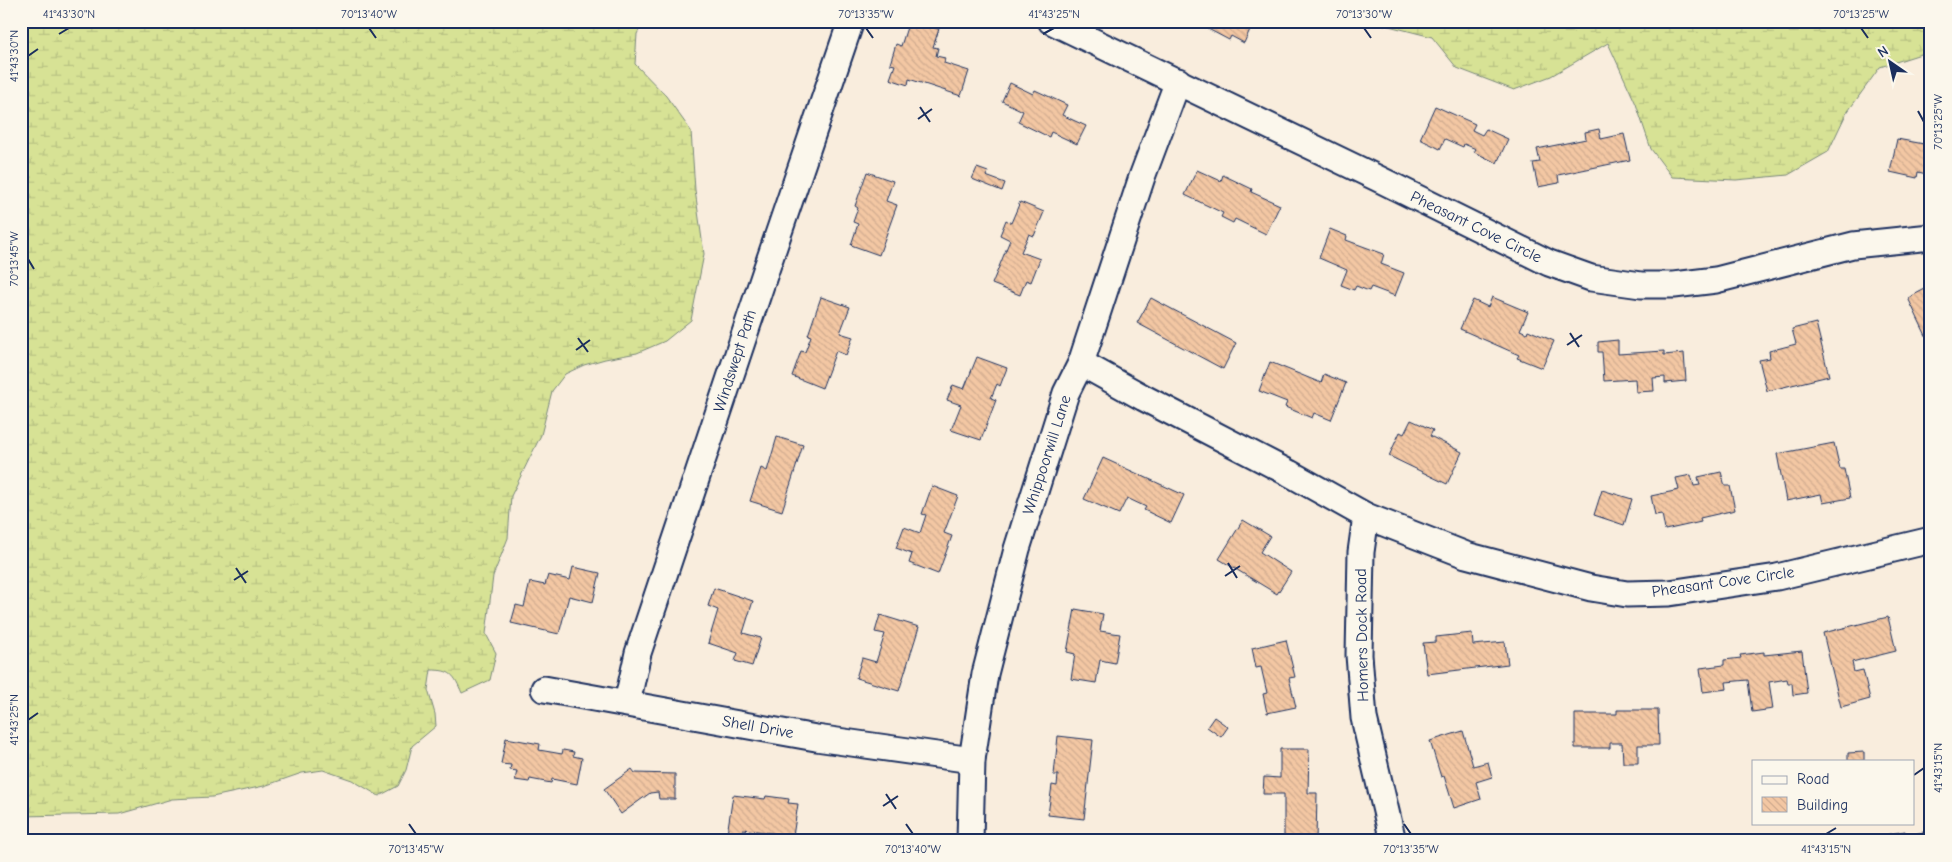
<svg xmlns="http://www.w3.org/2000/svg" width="1952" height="862" viewBox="0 0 1952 862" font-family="'Comic Neue',sans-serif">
<defs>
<pattern id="wetland-marsh" width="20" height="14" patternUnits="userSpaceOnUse" patternTransform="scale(1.25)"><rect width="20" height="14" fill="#d7e295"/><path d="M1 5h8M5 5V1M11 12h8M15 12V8" fill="none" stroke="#b8c283"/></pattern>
<pattern id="building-back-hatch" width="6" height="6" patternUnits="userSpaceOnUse" patternTransform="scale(1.25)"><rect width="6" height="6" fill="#f3c7a3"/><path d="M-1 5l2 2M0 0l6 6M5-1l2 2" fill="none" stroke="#d0ab8f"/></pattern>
</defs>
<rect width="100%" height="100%" fill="#f9eddd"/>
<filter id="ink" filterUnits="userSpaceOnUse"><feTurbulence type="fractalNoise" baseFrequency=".02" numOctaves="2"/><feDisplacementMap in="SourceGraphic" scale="10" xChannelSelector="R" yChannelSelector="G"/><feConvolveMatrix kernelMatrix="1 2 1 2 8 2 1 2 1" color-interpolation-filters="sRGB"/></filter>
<g filter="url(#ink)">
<g fill="url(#wetland-marsh)" stroke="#79887a">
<path d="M 21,21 L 644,21 L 637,34 L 635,64 L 666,96 L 691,131 L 695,190 L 704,254 L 691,320 L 665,341 L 637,353 L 605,359 L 584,365 L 565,374 L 552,391 L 541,435 L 511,496 L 508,538 L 493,576 L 486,634 L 496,653 L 490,680 L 462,693 C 454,675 452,670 431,670 L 428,690 L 435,714 L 436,726 L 412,746 L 406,770 L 398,786 L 379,796 L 352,780 L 323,770 L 302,773 L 264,786 L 212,797 L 172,799 L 119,814 L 21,816 Z"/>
<path d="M 1369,21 L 1931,21 L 1931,55 L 1924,53 L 1880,67 L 1846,114 L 1828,152 L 1788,175 L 1736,180 L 1672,177 L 1651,149 L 1636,104 L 1608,43 L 1551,76 L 1514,90 L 1457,68 L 1432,37 Z"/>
</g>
<g fill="url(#building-back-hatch)" stroke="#1b2f5e">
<path d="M 909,21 L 939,29 L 933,47 L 938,48 L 936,56 L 945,58 L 944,63 L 969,71 L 961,96 L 909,79 L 908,85 L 890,79 L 895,65 L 890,64 L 896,44 L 901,46 Z"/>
<path d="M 1193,21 L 1244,21 L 1252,25 L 1244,43 L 1231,36 L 1229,40 Z"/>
<path d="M 1010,83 L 1033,94 L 1035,90 L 1067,105 L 1062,115 L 1086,126 L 1077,144 L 1051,132 L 1049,137 L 1018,122 L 1023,111 L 1002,101 Z"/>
<path d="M 1435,106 L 1475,124 L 1472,130 L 1482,135 L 1486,129 L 1508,139 L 1497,163 L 1474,152 L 1476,149 L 1464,144 L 1463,147 L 1445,139 L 1440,149 L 1420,139 Z"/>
<path d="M 1599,129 L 1601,139 L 1624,134 L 1630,160 L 1558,175 L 1559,183 L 1538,187 L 1533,163 L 1540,162 L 1537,149 L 1586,139 L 1585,132 Z"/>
<path d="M 1897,139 L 1924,144 L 1923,151 L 1931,153 L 1931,175 L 1918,172 L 1917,178 L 1890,172 Z"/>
<path d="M 977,168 L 988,172 L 986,176 L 1005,183 L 1002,191 L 972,179 Z"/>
<path d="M 1197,170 L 1221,181 L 1223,175 L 1252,189 L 1251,192 L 1280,205 L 1266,234 L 1235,219 L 1233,223 L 1221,217 L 1223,213 L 1185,195 Z"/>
<path d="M 867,172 L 893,181 L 886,201 L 897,205 L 879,255 L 851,245 L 858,224 L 853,222 L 858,208 L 855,206 Z"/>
<path d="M 1020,202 L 1044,212 L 1034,236 L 1029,234 L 1021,252 L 1040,259 L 1031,282 L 1026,280 L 1020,295 L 992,284 L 1010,240 L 1000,235 L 1006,220 L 1011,223 Z"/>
<path d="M 1330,229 L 1347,236 L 1346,240 L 1384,254 L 1381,264 L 1404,273 L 1395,296 L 1371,287 L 1369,291 L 1356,286 L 1354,290 L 1341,285 L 1347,270 L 1319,258 Z"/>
<path d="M 1925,289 L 1928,295 L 1931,293 L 1931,346 L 1908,298 Z"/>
<path d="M 821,297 L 850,307 L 840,333 L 853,337 L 846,355 L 836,351 L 822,388 L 792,376 L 801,351 L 805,352 L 811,336 L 808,335 Z"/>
<path d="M 1492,297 L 1528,312 L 1520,330 L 1527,333 L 1528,330 L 1554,341 L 1542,368 L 1517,358 L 1519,355 L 1460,329 L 1473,300 L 1488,307 Z"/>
<path d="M 1151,298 L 1236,343 L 1223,369 L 1137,323 Z"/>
<path d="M 1816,323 L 1829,376 L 1767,391 L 1759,360 L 1770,358 L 1769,351 L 1796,344 L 1792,329 Z"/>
<path d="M 1618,340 L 1618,354 L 1664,351 L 1664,355 L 1684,353 L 1686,381 L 1665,383 L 1665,377 L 1653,378 L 1654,391 L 1636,392 L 1635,379 L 1604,381 L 1602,352 L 1598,352 L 1598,342 Z"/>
<path d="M 977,357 L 1007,368 L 1000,386 L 997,384 L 991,398 L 996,400 L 981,440 L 951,430 L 961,405 L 947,400 L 953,385 L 964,389 Z"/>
<path d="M 1270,362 L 1321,383 L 1324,374 L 1346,383 L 1331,420 L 1314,413 L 1312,418 L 1285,407 L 1287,402 L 1259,391 Z"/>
<path d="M 1411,420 L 1433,430 L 1430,436 L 1462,452 L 1447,484 L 1389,456 L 1400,432 L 1404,434 Z"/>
<path d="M 777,437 L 803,445 L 782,511 L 750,501 L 761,468 L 767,471 Z"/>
<path d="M 1834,443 L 1840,469 L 1844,469 L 1850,498 L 1823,503 L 1821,494 L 1786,501 L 1777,454 Z"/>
<path d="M 1103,458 L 1184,495 L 1171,523 L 1144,510 L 1146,507 L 1127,498 L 1119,514 L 1084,499 Z"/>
<path d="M 1721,472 L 1725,486 L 1730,486 L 1735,510 L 1700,518 L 1701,522 L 1665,530 L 1662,514 L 1655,515 L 1651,496 L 1679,490 L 1676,478 L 1691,475 L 1694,486 L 1700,485 L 1698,477 Z"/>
<path d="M 932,486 L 958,496 L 944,533 L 952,536 L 938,574 L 909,563 L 912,554 L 896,548 L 904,527 L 920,533 L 926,515 L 922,514 Z"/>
<path d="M 1602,490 L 1632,499 L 1624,525 L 1594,515 Z"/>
<path d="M 1243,520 L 1270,536 L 1260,552 L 1291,572 L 1277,594 L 1219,559 Z"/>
<path d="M 573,567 L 600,573 L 593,602 L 569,596 L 559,634 L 511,623 L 516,605 L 524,607 L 530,582 L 545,585 L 548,575 L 570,580 Z"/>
<path d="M 714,588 L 753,601 L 743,633 L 761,638 L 752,666 L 735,661 L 738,653 L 708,643 L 718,610 L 708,606 Z"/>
<path d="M 1075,609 L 1103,614 L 1100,631 L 1120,634 L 1115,663 L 1100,660 L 1096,683 L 1071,679 L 1075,654 L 1067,652 Z"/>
<path d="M 880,615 L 919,627 L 899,691 L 856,678 L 862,658 L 876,662 L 885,634 L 875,632 Z"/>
<path d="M 1888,617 L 1896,651 L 1852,662 L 1854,672 L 1863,670 L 1870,699 L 1841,707 L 1823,633 Z"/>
<path d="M 1472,633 L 1473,645 L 1505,642 L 1508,664 L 1427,674 L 1423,643 L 1436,642 L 1436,637 Z"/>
<path d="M 1286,640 L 1295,677 L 1289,678 L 1296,707 L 1267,713 L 1263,694 L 1267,693 L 1261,667 L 1256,668 L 1252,648 Z"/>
<path d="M 1802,651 L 1807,693 L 1793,695 L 1792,683 L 1788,683 L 1787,679 L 1769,682 L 1773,709 L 1752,712 L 1748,680 L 1726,682 L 1727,689 L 1703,692 L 1700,668 L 1724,665 L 1724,660 L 1741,658 L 1740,655 L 1764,652 L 1764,655 Z"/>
<path d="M 1617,710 L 1658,710 L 1659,745 L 1638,745 L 1638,763 L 1623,763 L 1622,743 L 1610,743 L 1610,748 L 1575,748 L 1575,714 L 1617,714 Z"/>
<path d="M 1214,717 L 1228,727 L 1221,737 L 1207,727 Z"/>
<path d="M 1463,731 L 1473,766 L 1488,762 L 1492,777 L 1476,782 L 1481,799 L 1454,808 L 1444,776 L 1441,777 L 1430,741 Z"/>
<path d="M 1058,736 L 1093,740 L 1084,819 L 1048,815 L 1052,785 L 1057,786 L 1058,775 L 1054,775 Z"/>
<path d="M 506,738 L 540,744 L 539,750 L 562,754 L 563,750 L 574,752 L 573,756 L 582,758 L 577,784 L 552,779 L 551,783 L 530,779 L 529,782 L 515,780 L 517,771 L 510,770 L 511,765 L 501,764 Z"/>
<path d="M 1280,749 L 1309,749 L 1308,793 L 1317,793 L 1316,841 L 1284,841 L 1284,794 L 1263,794 L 1264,777 L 1280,778 Z"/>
<path d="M 1864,752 L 1864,761 L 1848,761 L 1848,753 Z"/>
<path d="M 632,769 L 635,773 L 675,774 L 675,799 L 659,799 L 658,792 L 650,793 L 621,814 L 604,789 Z"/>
<path d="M 733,795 L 765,799 L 766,796 L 789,799 L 788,803 L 798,804 L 793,836 L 743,829 L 742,841 L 726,841 Z"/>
<path d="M 1905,831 L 1906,836 L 1923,832 L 1925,841 L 1887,841 L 1885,835 Z"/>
</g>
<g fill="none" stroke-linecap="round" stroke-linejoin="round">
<g stroke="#1b2f5e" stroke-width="29">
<g id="minor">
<path d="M 1051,21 L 1377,178 L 1549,263 L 1591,278 L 1641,285 L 1674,285 L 1716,280 L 1853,245 L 1931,237"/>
<path d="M 1081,363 L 1144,398 L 1289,473 L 1366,516 L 1466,555 L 1591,588 L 1627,594 L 1669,593 L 1777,577 L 1931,540"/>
<path d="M 1366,516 L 1361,552 L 1359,655 L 1364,718 L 1393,841"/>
<path d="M 544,689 L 816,738 L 972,760"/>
<path d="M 627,703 L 638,653 L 766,270 L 851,21"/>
<path d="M 970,841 L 972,760 L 985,674 L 1017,549 L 1066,393 L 1081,363 L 1142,177 L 1178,81"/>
</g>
</g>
<use href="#minor" stroke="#fbf7ec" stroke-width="25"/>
</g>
</g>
<path fill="none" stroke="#1b2f5e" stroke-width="2" d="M 369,28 L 376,38M 866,28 L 873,38M 1364,28 L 1371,38M 1861,28 L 1868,38M 59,34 L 69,28M 1043,34 L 1054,28M 28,56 L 38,49M 920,107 L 930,122M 1918,111 L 1924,122M 918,119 L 932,109M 28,259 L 34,269M 1570,333 L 1579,347M 578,338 L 588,352M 1567,345 L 1582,335M 576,350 L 590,340M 1228,563 L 1237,578M 236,568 L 246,583M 1225,576 L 1240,566M 234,580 L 248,571M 28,720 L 38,713M 1914,775 L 1924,768M 886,794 L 896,809M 883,806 L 898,796M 409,824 L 416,834M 906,824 L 913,834M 1404,824 L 1411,834M 1826,834 L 1836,828"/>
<g text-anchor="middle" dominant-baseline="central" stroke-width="4" stroke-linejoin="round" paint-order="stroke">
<g font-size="16" fill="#1b2f5e" stroke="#fbf7ec">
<text transform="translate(1476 227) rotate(26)">Pheasant Cove Circle</text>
<text transform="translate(735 361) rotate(-72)">Windswept Path</text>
<text transform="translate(1047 455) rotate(-72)">Whippoorwill Lane</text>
<text transform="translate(1723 582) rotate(-8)">Pheasant Cove Circle</text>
<text transform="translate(1362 635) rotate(-91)">Homers Dock Road</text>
<text transform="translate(758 727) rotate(10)">Shell Drive</text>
</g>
</g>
<rect width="1952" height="862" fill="none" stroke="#fbf7ec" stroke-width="55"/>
<rect x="1752" y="760" width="162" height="65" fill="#fbf7ec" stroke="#a1a7b3"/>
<rect x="1762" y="776" width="25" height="8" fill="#fbf7ec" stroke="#a1a7b3"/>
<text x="1797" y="784" font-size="15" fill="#1b2f5e">Road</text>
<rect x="1762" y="797" width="25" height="15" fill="url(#building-back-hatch)" stroke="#a1a7b3"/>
<text x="1797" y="810" font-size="15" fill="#1b2f5e">Building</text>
<g transform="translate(1890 62) rotate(326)" stroke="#fbf7ec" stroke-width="4" paint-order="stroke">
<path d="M0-4L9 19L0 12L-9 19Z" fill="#1b2f5e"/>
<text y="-8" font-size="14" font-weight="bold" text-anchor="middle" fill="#1b2f5e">N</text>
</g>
<rect x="28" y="28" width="1896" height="806" fill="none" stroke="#1b2f5e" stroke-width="2"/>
<g font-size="12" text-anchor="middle" fill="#1b2f5e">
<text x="69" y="18">41°43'30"N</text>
<text x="369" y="18">70°13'40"W</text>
<text x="866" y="18">70°13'35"W</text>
<text x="1054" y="18">41°43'25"N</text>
<text x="1364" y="18">70°13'30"W</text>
<text x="1861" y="18">70°13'25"W</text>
<text transform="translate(14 56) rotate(-90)" y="4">41°43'30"N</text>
<text transform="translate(1938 122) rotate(-90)" y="4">70°13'25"W</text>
<text transform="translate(14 259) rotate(-90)" y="4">70°13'45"W</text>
<text transform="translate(14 720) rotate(-90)" y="4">41°43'25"N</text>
<text transform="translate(1938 768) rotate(-90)" y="4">41°43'15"N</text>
<text x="416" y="853">70°13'45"W</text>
<text x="913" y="853">70°13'40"W</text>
<text x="1411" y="853">70°13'35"W</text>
<text x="1826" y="853">41°43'15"N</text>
</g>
</svg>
